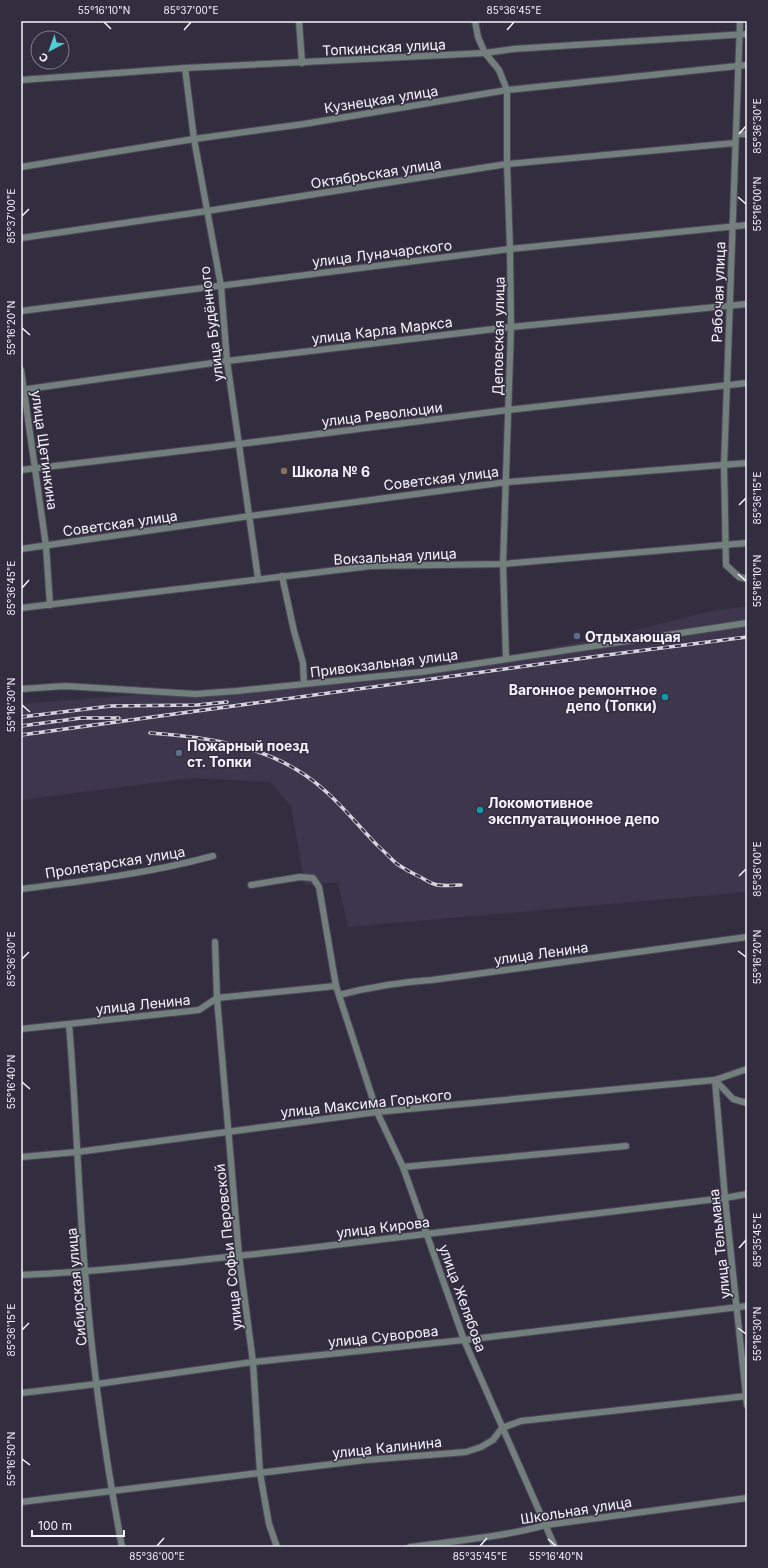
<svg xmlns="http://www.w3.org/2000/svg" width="768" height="1568" viewBox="0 0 768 1568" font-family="Inter,sans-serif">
<rect width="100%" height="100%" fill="#332e3f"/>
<path fill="#3d364d" d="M 747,606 L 747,892 L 348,927 L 338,882 L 305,885 L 291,806 L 270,782 L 193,778 L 21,800 L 21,704 L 421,672 L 505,658 L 622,633 L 712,611 Z"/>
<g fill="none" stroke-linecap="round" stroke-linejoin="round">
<g stroke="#4e495a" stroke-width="8">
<g id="minor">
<path d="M 299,21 L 302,63"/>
<path d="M 475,21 L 478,37 L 485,53 L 499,70 L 507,90 L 507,164 L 510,249 L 511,327 L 503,564 L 506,659"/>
<path d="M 740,21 L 724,466 L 726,565 L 739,577 L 747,579"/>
<path d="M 185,68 L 194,139 L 221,286 L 227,361 L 258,578"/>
<path d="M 21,80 L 185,68 L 485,53 L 513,49 L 747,34"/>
<path d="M 736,134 L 747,134"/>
<path d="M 21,167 L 194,139 L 304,124 L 507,90 L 747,65"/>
<path d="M 21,238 L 207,211 L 507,164 L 735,143"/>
<path d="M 21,311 L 510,249 L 747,225"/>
<path d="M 21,370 L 46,546 L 50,605"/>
<path d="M 21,390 L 227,361 L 511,327 L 747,304"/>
<path d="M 21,470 L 239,444 L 508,410 L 747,383"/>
<path d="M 21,549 L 250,516 L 507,482 L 747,463"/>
<path d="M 282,576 L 294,631 L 303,663 L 304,684"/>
<path d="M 21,608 L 371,566 L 503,564 L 747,543"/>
<path d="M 21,689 L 65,686 L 195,694 L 237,691 L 421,672 L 747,623"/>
<path d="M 251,885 L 300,877 L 313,878 L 319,887 L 336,986 L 377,1112 L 403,1167 L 464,1340 L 555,1547"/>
<path d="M 21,889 C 86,881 150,873 213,856"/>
<path d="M 215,942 L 217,998 L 239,1256 L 253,1362 L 260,1473 L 269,1524 L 277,1547"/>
<path d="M 339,995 C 370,987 401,982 432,980 L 747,937"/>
<path d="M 69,1024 C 76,1106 78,1189 85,1271 C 92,1364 105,1456 122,1547"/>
<path d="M 21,1029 L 199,1010 L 217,998 L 336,986"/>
<path d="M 715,1080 L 725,1198 L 747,1405"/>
<path d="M 715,1080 L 733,1099 L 747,1103"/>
<path d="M 21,1157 L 77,1152 L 377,1112 L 715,1080 L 747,1069"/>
<path d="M 403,1167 L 626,1146"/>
<path d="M 21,1275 C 115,1271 208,1259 301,1249 C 443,1233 584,1215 725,1198 L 747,1194"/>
<path d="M 21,1393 L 97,1384 L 253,1362 L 464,1340 L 747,1306"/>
<path d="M 21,1502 L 366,1460 L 466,1452 L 481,1447 L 493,1440 L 502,1428 L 521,1421 L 747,1396"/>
<path d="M 410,1547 C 455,1541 502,1537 546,1525 L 747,1498"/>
</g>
</g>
<use href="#minor" stroke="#737f7d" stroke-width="6"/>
<g stroke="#d6d2de" stroke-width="3.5">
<g id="rail">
<path d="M 21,717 L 111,706 L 197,705 L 227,702"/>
<path d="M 21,726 L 81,718 L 119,718"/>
<path d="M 150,733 C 205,737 259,744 305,775 C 333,794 354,821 377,845 C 384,851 390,858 397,864 C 403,868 410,872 418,876 C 423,878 428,882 434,884 C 442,887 453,885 461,885"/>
<path d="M 21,735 L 599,656 L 747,637"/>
</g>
</g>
<use href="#rail" stroke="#332e3f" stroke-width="2" stroke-dasharray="6" stroke-linecap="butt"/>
</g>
<path fill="none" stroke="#f5f2fd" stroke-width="1.5" d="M 104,22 L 111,29M 184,30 L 191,22M 507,30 L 514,22M 739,134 L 746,126M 738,197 L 746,204M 22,216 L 29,209M 22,328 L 30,335M 739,505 L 746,498M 738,574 L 746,581M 22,588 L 29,580M 22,705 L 30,712M 739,876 L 746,869M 738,951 L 746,957M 22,959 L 29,952M 22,1082 L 30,1089M 739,1248 L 746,1240M 738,1328 L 746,1334M 22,1330 L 29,1323M 22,1459 L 30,1465M 548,1539 L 556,1546M 157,1546 L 164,1538M 480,1546 L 487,1538"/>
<circle fill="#8d6e63" stroke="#332e3f" stroke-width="1.5" cx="284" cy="471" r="4"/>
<g fill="#5c6f8a" stroke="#332e3f" stroke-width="1.5">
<circle cx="577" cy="636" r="4"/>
<circle cx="179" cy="753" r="4"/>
</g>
<g fill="#0f9aa8" stroke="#332e3f" stroke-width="1.5">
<circle cx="665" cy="697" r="4"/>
<circle cx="480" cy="810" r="4"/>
</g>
<g text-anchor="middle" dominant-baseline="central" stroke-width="3" stroke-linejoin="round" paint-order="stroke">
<g font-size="14" fill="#f5f2fd" stroke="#332e3f">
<text transform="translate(384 47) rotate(-3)">Топкинская улица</text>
<text transform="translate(381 99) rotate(-9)">Кузнецкая улица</text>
<text transform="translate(376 173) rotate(-9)">Октябрьская улица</text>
<text transform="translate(382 253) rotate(-7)">улица Луначарского</text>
<text transform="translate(718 292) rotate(-88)">Рабочая улица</text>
<text transform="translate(211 324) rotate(-97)">улица Будённого</text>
<text transform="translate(382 330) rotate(-7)">улица Карла Маркса</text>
<text transform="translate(498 336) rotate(-89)">Деповская улица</text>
<text transform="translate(382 414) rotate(-7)">улица Революции</text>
<text transform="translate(45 450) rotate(82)">улица Щетинкина</text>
<text transform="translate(441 478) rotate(-7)">Советская улица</text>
<text transform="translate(120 523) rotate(-8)">Советская улица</text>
<text transform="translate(395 556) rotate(-3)">Вокзальная улица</text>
<text transform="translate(384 663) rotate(-7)">Привокзальная улица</text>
<text transform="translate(115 862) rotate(-9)">Пролетарская улица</text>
<text transform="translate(541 953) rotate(-8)">улица Ленина</text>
<text transform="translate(143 1004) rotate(-6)">улица Ленина</text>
<text transform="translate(366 1103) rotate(-6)">улица Максима Горького</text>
<text transform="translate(383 1227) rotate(-7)">улица Кирова</text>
<text transform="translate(719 1244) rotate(-96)">улица Тельмана</text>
<text transform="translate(228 1247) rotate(-96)">улица Софьи Перовской</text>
<text transform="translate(76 1287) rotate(-95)">Сибирская улица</text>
<text transform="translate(463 1298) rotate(70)">улица Желябова</text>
<text transform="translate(383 1336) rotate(-6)">улица Суворова</text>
<text transform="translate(387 1447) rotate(-6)">улица Калинина</text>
<text transform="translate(576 1510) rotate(-9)">Школьная улица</text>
</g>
<g font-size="14" font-weight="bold" fill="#f5f2fd" stroke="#332e3f" text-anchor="start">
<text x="292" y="471">Школа № 6</text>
<text x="585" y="636">Отдыхающая</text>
<text x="657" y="689" text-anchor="end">Вагонное ремонтное<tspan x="657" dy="16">депо (Топки)</tspan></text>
<text x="187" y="745">Пожарный поезд<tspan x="187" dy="16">ст. Топки</tspan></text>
<text x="488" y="802">Локомотивное<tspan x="488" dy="16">эксплуатационное депо</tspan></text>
</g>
</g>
<rect width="768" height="1568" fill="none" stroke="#332e3f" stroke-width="44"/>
<g transform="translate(50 50) rotate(221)"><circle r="19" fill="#332e3f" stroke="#817c8b"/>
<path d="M0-3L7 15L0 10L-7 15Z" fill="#51ccd4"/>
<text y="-6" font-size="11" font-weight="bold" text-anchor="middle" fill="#f5f2fd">С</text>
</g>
<path d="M32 1530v6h92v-6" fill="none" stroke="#f5f2fd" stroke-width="2"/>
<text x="38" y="1530" font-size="12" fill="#f5f2fd" stroke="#332e3f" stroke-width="3" paint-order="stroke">100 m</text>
<rect x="22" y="22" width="724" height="1524" fill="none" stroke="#f5f2fd" stroke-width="1.5"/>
<g font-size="10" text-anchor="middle" fill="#f5f2fd">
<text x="104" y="14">55°16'10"N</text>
<text x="191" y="14">85°37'00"E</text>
<text x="514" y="14">85°36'45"E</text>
<text transform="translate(757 126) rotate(-90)" y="4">85°36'30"E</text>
<text transform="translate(757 204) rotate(-90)" y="4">55°16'00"N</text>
<text transform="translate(11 216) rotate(-90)" y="4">85°37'00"E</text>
<text transform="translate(11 328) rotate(-90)" y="4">55°16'20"N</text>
<text transform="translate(757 498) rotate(-90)" y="4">85°36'15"E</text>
<text transform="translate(757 581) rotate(-90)" y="4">55°16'10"N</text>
<text transform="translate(11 588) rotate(-90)" y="4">85°36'45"E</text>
<text transform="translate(11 705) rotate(-90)" y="4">55°16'30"N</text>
<text transform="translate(757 869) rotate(-90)" y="4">85°36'00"E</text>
<text transform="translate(757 957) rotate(-90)" y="4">55°16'20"N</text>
<text transform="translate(11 959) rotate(-90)" y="4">85°36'30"E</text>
<text transform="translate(11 1082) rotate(-90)" y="4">55°16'40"N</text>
<text transform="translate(757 1240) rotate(-90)" y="4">85°35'45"E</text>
<text transform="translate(11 1330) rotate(-90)" y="4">85°36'15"E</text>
<text transform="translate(757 1334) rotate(-90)" y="4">55°16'30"N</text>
<text transform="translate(11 1459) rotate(-90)" y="4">55°16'50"N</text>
<text x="157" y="1560">85°36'00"E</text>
<text x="480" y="1560">85°35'45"E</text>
<text x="556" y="1560">55°16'40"N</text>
</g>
</svg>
